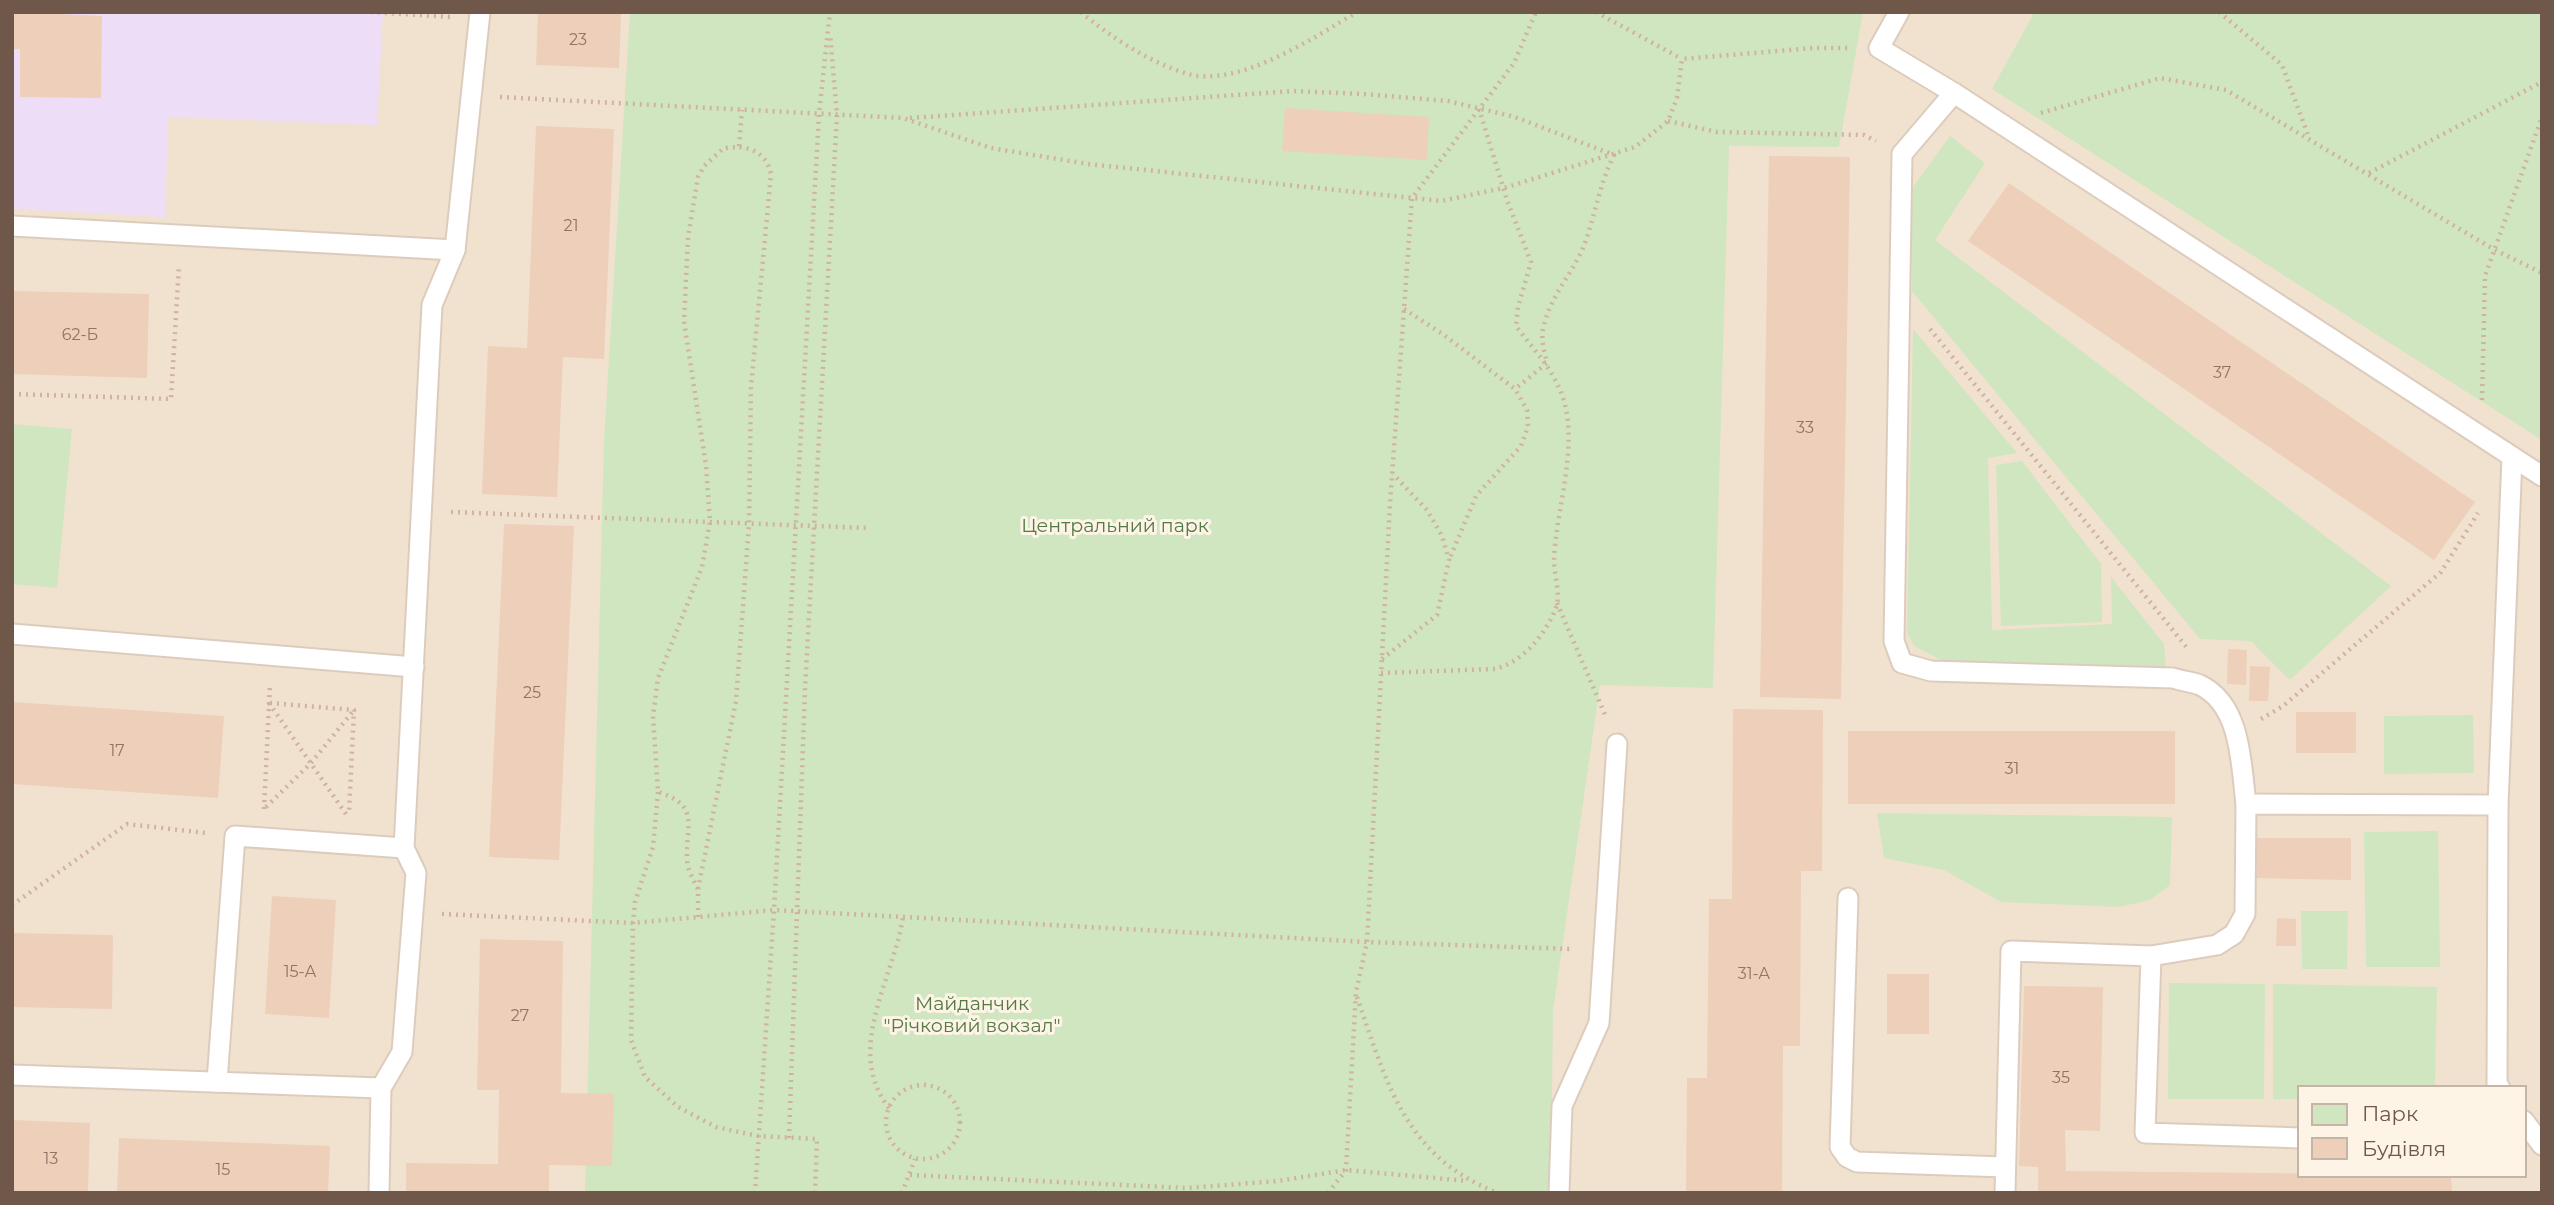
<svg xmlns="http://www.w3.org/2000/svg" width="2554" height="1205" viewBox="0 0 2554 1205" font-family="Montserrat,sans-serif">
<rect width="100%" height="100%" fill="#faf0e0"/>
<path fill="#f1e2cf" fill-rule="evenodd" d="M 12,12 L 2542,12 L 2542,1193 L 12,1193 ZM 2300,1088 L 2524,1088 L 2524,1175 L 2300,1175 Z"/>
<path fill="#edddf6" d="M 12,12 L 383,12 L 377,125 L 168,117 L 165,217 L 12,209 Z"/>
<g fill="#cfe6c0">
<path d="M 630,12 L 1863,12 L 1839,147 L 1729,146 L 1713,688 L 1600,685 L 1553,1011 L 1551,1193 L 585,1193 L 604,441 Z"/>
<path d="M 2028,12 L 2542,12 L 2542,440 L 1992,89 L 2033,15 Z"/>
<path d="M 1950,136 L 1985,163 L 1935,240 L 2391,586 L 2290,680 L 2251,641 L 2200,639 L 1912,291 L 1912,188 Z"/>
<path d="M 1913,329 L 2017,453 L 1988,458 L 1992,630 L 2112,624 L 2111,577 L 2164,644 L 2166,667 L 1943,661 L 1914,646 L 1907,633 Z"/>
<path d="M 12,424 L 72,429 L 57,588 L 12,584 Z"/>
<path d="M 2022,461 L 2101,564 L 2102,622 L 2001,626 L 1996,465 Z"/>
<path d="M 2473,715 L 2474,773 L 2384,774 L 2384,716 Z"/>
<path d="M 1877,813 L 2172,817 L 2170,885 L 2150,900 L 2119,907 L 2001,902 L 1944,870 L 1884,858 Z"/>
<path d="M 2438,831 L 2440,967 L 2366,967 L 2364,832 Z"/>
<path d="M 2301,911 L 2348,911 L 2347,969 L 2302,969 Z"/>
<path d="M 2169,983 L 2265,984 L 2264,1099 L 2168,1099 Z"/>
<path d="M 2273,984 L 2437,987 L 2435,1088 L 2300,1088 L 2300,1099 L 2273,1099 Z"/>
</g>
<g fill="#edcfba">
<path d="M 12,12 L 102,16 L 101,98 L 20,97 L 20,49 L 12,49 Z"/>
<path d="M 538,12 L 621,12 L 619,68 L 536,65 Z"/>
<path d="M 1285,108 L 1429,117 L 1427,160 L 1282,151 Z"/>
<path d="M 536,126 L 614,129 L 604,359 L 563,357 L 557,497 L 482,494 L 488,346 L 527,348 Z"/>
<path d="M 1769,156 L 1850,157 L 1841,699 L 1760,697 Z"/>
<path d="M 2009,183 L 2475,502 L 2434,560 L 1968,241 Z"/>
<path d="M 12,291 L 149,294 L 147,378 L 12,374 Z"/>
<path d="M 504,524 L 574,526 L 559,860 L 489,857 Z"/>
<path d="M 2228,649 L 2247,650 L 2246,685 L 2227,684 Z"/>
<path d="M 2250,666 L 2270,667 L 2268,701 L 2249,701 Z"/>
<path d="M 12,702 L 224,716 L 218,798 L 12,784 Z"/>
<path d="M 1733,709 L 1823,710 L 1822,871 L 1801,871 L 1800,1046 L 1783,1046 L 1782,1193 L 1686,1193 L 1687,1078 L 1707,1078 L 1709,899 L 1732,899 Z"/>
<rect x="2296" y="712" width="60" height="41"/>
<rect x="1848" y="731" width="327" height="73"/>
<path d="M 2257,838 L 2351,838 L 2351,880 L 2256,878 Z"/>
<path d="M 272,896 L 336,900 L 329,1018 L 265,1014 Z"/>
<path d="M 2277,918 L 2296,919 L 2296,946 L 2276,946 Z"/>
<path d="M 13,933 L 113,935 L 112,1009 L 12,1007 Z"/>
<path d="M 480,939 L 563,941 L 561,1093 L 614,1094 L 612,1166 L 549,1165 L 549,1193 L 406,1193 L 406,1163 L 498,1164 L 499,1090 L 477,1090 Z"/>
<rect x="1887" y="974" width="42" height="60"/>
<path d="M 2024,986 L 2103,987 L 2100,1131 L 2065,1130 L 2066,1171 L 2451,1175 L 2452,1193 L 2038,1193 L 2038,1167 L 2019,1166 Z"/>
<path d="M 12,1120 L 90,1123 L 88,1193 L 12,1193 Z"/>
<path d="M 119,1138 L 330,1146 L 328,1193 L 117,1193 Z"/>
</g>
<g fill="none" stroke-linecap="round" stroke-linejoin="round">
<g stroke="#ddccbd" stroke-width="23">
<g id="service">
<path d="M 1899,12 L 1879,48 L 1954,93"/>
<path d="M 12,226 L 455,250"/>
<path d="M 12,634 L 414,667"/>
<path d="M 2246,804 C 2241,766 2242,705 2200,685 C 2192,682 2182,681 2173,678 L 1931,671 L 1902,663 L 1894,641 L 1902,154 L 1954,93 L 2542,476"/>
<path d="M 2498,805 L 2512,457"/>
<path d="M 1848,898 L 1840,1147 L 1847,1157 L 1857,1162 L 2005,1167"/>
<path d="M 2151,956 L 2217,945 L 2234,934 L 2245,914 L 2246,804 L 2498,805 L 2497,1084 L 2500,1088"/>
<path d="M 12,1075 L 381,1088"/>
<path d="M 217,1082 L 235,836 L 404,848"/>
<path d="M 2524,1121 L 2542,1145"/>
<path d="M 379,1193 L 381,1088 L 402,1052 L 416,873 L 404,848 L 432,305 L 455,250 L 480,12"/>
<path d="M 1559,1193 L 1562,1106 L 1599,1023 L 1617,744"/>
<path d="M 2005,1193 L 2011,951 L 2151,956 L 2145,1133 L 2300,1138"/>
</g>
</g>
<g stroke="#d1b29e" stroke-width="4.5" stroke-dasharray="2 5" stroke-linecap="butt">
<path d="M 371,12 L 450,17"/>
<path d="M 1081,12 C 1110,37 1151,63 1188,74 C 1239,88 1315,37 1357,12"/>
<path d="M 1596,12 L 1682,59"/>
<path d="M 2219,12 L 2282,65 L 2308,135"/>
<path d="M 500,97 L 903,118 L 991,148 L 1088,164 L 1441,201 L 1504,188 L 1635,147 L 1668,121 L 1677,98 L 1682,59 L 1813,48 L 1850,48"/>
<path d="M 2041,113 L 2160,78 L 2226,90 L 2495,250 L 2542,273"/>
<path d="M 910,118 L 1293,91 L 1364,94 L 1448,101 L 1515,117 L 1614,155 C 1599,185 1595,217 1583,248 C 1571,275 1551,296 1544,325 C 1540,339 1544,349 1547,363 L 1515,389"/>
<path d="M 1668,121 L 1717,132 L 1864,135 L 1876,141"/>
<path d="M 2369,173 L 2542,82"/>
<path d="M 1404,309 L 1444,335 L 1515,389 L 1527,410 L 1528,427 L 1521,446 L 1476,496 L 1449,560"/>
<path d="M 1930,329 L 2188,649"/>
<path d="M 12,394 L 171,399 L 179,265"/>
<path d="M 2482,400 L 2485,276 L 2542,117"/>
<path d="M 451,512 L 867,528"/>
<path d="M 1557,603 L 1606,717"/>
<path d="M 1382,659 L 1437,615 L 1449,560 L 1442,536 L 1427,510 L 1393,474"/>
<path d="M 1381,673 L 1495,669 C 1523,662 1545,635 1556,608 C 1561,595 1554,574 1554,560 C 1556,511 1578,448 1564,401 C 1554,369 1535,352 1516,326 L 1518,307 L 1531,262 L 1507,200 L 1479,109"/>
<path d="M 269,703 L 346,814"/>
<path d="M 270,703 L 354,710 L 349,813"/>
<path d="M 2261,719 L 2283,706 L 2441,572 L 2478,513"/>
<path d="M 658,792 L 653,847 L 635,902 L 633,923 L 631,1040 L 645,1077 L 678,1107 L 716,1127 L 758,1136 L 817,1139 L 815,1193"/>
<path d="M 266,807 L 311,763 L 354,710"/>
<path d="M 264,809 L 270,685"/>
<path d="M 698,889 C 693,879 687,869 687,858 C 686,824 700,805 658,792 L 653,716 L 658,678 L 702,567 L 710,522 L 706,466 L 684,321 L 688,237 L 698,177 L 704,166 L 724,148 L 739,147 L 742,110"/>
<path d="M 12,905 L 127,824 L 206,833"/>
<path d="M 442,914 L 633,923 L 774,910 L 1367,942 L 1572,949"/>
<path d="M 698,917 L 698,889 L 736,701 L 749,524 L 751,387 L 771,174 C 767,156 756,149 739,147"/>
<path d="M 1357,997 C 1387,1084 1405,1157 1498,1193"/>
<circle cx="923" cy="1122" r="37"/>
<path d="M 889,1108 C 844,1050 893,981 903,917"/>
<path d="M 789,1138 L 805,688 L 837,115 L 830,34"/>
<path d="M 910,1175 L 1187,1188 L 1278,1181 L 1346,1170 L 1468,1181"/>
<path d="M 755,1193 L 774,910 L 819,114 L 830,12"/>
<path d="M 902,1193 L 915,1159"/>
<path d="M 1328,1193 L 1346,1170 L 1356,992 L 1367,942 L 1390,504 L 1412,198 L 1514,63 L 1536,12"/>
</g>
<use href="#service" stroke="#fff" stroke-width="19"/>
</g>
<g text-anchor="middle" dominant-baseline="central" stroke-width="6" stroke-linejoin="round" paint-order="stroke">
<g font-size="16" fill="#8e7566">
<text x="578" y="39">23</text>
<text x="571" y="225">21</text>
<text x="80" y="334">62-Б</text>
<text x="2222" y="372">37</text>
<text x="1805" y="427">33</text>
<text x="532" y="692">25</text>
<text x="117" y="750">17</text>
<text x="2012" y="768">31</text>
<text x="300" y="971">15-А</text>
<text x="1754" y="973">31-А</text>
<text x="520" y="1015">27</text>
<text x="2061" y="1077">35</text>
<text x="51" y="1158">13</text>
<text x="223" y="1169">15</text>
</g>
<g font-size="19" fill="#547a45" stroke="#fdf4e6">
<text x="1115" y="525">Центральний парк</text>
<text x="972" y="1003">Майданчик<tspan x="972" dy="22">"Річковий вокзал"</tspan></text>
</g>
</g>
<rect width="2554" height="1205" fill="none" stroke="#6f574a" stroke-width="28"/>
<rect x="2298" y="1086" width="228" height="91" fill="#fdf4e6" stroke="#c4b5a8" stroke-width="2"/>
<rect x="2312" y="1104" width="35" height="21" fill="#cfe6c0" stroke="#c4b5a8" stroke-width="2"/>
<text x="2362" y="1121" font-size="21" fill="#6f574a">Парк</text>
<rect x="2312" y="1138" width="35" height="21" fill="#edcfba" stroke="#c4b5a8" stroke-width="2"/>
<text x="2362" y="1156" font-size="21" fill="#6f574a">Будівля</text>
</svg>
